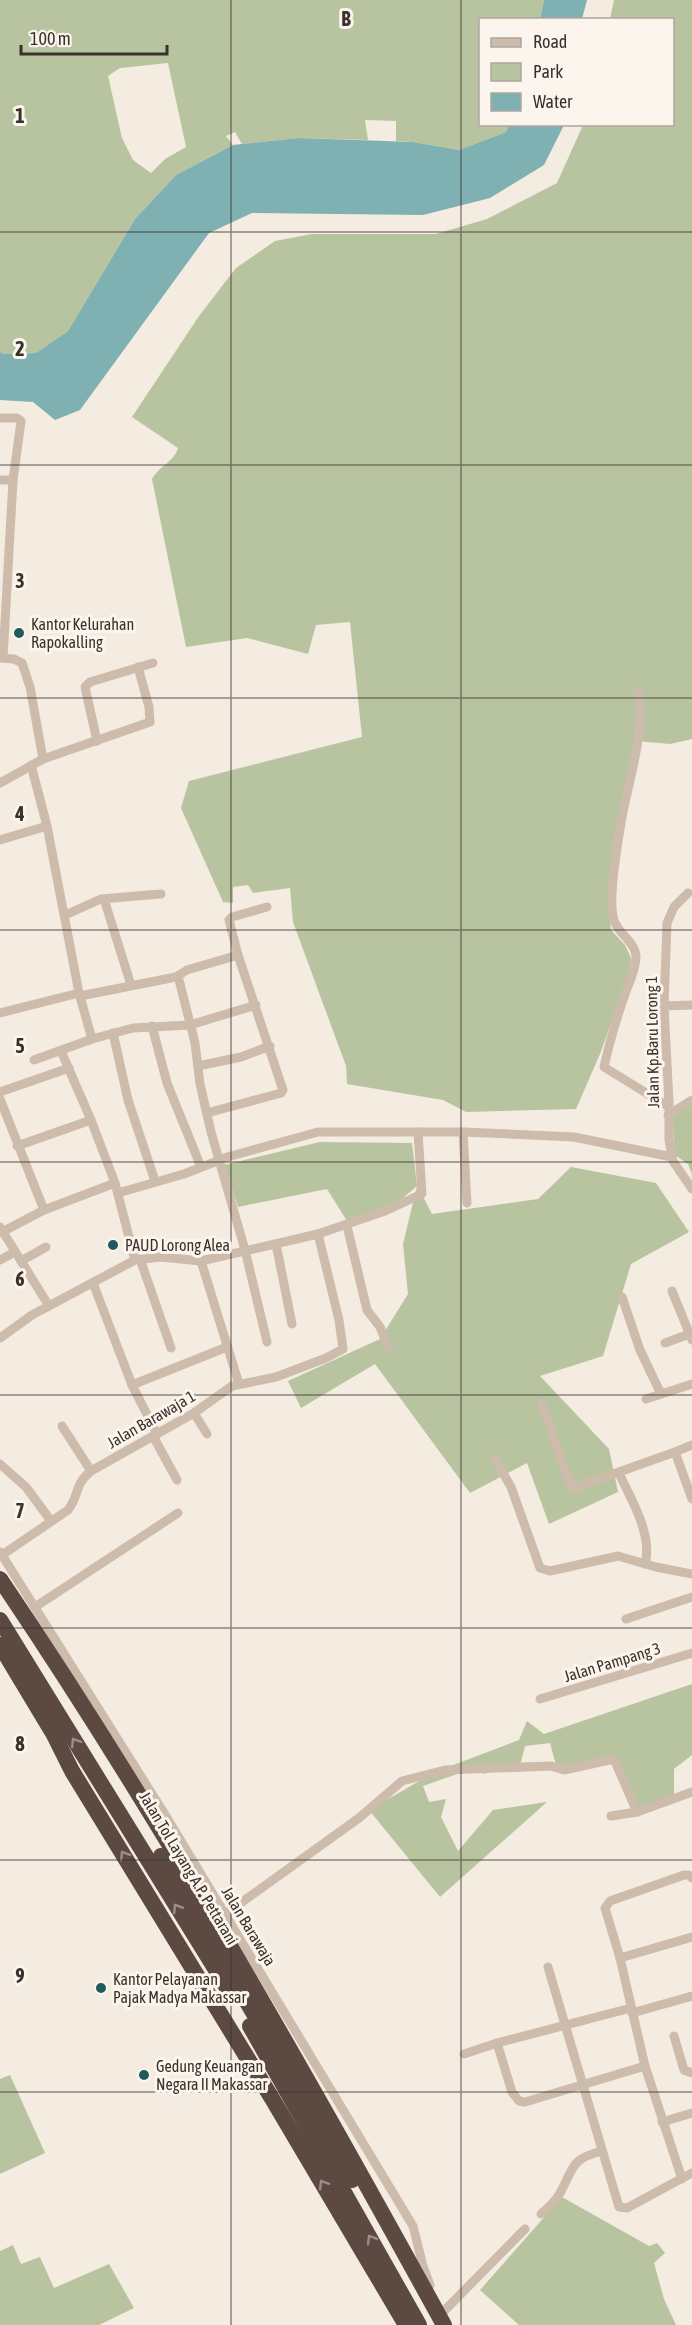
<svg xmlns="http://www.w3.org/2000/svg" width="692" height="2325" viewBox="0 0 692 2325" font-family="'Asap Condensed',sans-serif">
<rect width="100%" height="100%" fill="#f4ebe1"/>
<g fill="#b8c4a0" fill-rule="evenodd">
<path d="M 0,0 L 544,0 L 540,19 L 480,20 L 480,124 L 509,125 L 506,132 L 459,150 L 413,142 L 396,141 L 396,121 L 365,120 L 368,140 L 298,138 L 242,144 L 235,132 L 226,136 L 233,145 L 176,175 L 135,219 L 68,331 L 36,353 L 5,354 L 0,352 ZM 168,63 L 186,147 L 165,159 L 151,173 L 133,160 L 122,138 L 108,76 L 120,68 Z"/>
<path d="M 614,0 L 692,0 L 692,739 L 670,744 L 637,741 L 608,895 L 611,930 L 625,945 L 631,958 L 630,971 L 600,1054 L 576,1109 L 466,1112 L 443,1100 L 347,1084 L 346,1066 L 293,922 L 290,888 L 253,893 L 248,885 L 233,887 L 233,903 L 223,902 L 181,808 L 189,781 L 362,737 L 350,622 L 316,625 L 308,654 L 247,638 L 186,647 L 152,479 C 159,466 174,462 178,448 L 132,417 L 199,316 L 236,268 L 275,241 L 312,234 L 436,234 L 487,219 L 557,183 L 583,125 L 672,124 L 672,20 L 610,19 Z"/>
<path d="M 692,1103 L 692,1174 L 688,1164 L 675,1155 L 672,1113 Z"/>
<path d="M 320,1142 L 412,1143 L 417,1185 L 432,1214 L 538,1199 L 571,1167 L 656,1183 L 689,1232 L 631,1264 L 603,1356 L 540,1376 L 609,1449 L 618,1492 L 549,1524 L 527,1463 L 470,1493 L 375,1364 L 301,1408 L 288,1381 L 380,1339 L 408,1294 L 403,1244 L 417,1186 L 384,1214 L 347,1221 L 327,1189 L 238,1207 L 224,1165 Z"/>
<path d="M 692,1684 L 692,1755 L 674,1769 L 674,1795 L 636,1810 L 610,1762 L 557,1769 L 550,1743 L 525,1746 L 521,1762 L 483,1774 L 477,1767 L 423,1786 L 429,1802 L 446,1799 L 441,1817 L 458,1851 L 493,1810 L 547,1802 L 440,1897 L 369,1810 L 435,1772 L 519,1740 L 527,1721 L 544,1734 Z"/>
<path d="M 10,2075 L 45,2153 L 0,2174 L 0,2079 Z"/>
<path d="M 562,2197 L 649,2246 L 657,2243 L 665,2253 L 654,2263 L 664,2299 L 676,2325 L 519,2325 L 480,2290 Z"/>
<path d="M 13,2245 L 21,2264 L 40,2257 L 54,2288 L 109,2264 L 134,2308 L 99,2325 L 0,2325 L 0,2251 Z"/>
</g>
<g fill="#7fb0b2">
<path d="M 544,0 L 587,0 L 582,19 L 540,19 Z"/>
<path d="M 509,125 L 564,125 L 544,165 L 490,198 L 423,215 L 252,213 L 209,233 L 80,410 L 55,420 L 33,402 L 0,400 L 0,352 L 5,354 L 36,353 L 68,331 L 135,219 L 176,175 L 233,145 L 298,138 L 413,142 L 459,150 L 506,132 Z"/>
</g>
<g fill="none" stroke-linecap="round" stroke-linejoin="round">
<g stroke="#cdbbac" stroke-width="9">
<path d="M 0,418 L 17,418 L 21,421 L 13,480 L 3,658"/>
<path d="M 0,480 L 13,480"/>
<path d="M 0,658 L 14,659 L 22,663 L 30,687 L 43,759"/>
<path d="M 637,691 C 648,719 629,781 623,812 C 619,834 607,900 614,920 C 618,934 637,943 636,958 C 635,973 628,984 624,997 C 616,1020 609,1044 604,1067 L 669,1107"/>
<path d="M 97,741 L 85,687 L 90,682 L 153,663"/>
<path d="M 31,765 L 47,826 L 79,993 L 92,1039"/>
<path d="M 0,783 L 43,759 L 150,722 L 149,707 L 138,667"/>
<path d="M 0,840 L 47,826"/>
<path d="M 688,893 L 674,907 L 667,923 L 664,1006 L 669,1103 L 669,1140 L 673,1161 L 692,1189"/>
<path d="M 104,899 L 131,985"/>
<path d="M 65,915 L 101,899 L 161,894"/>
<path d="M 178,976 L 195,1043 L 200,1084 L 211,1132 L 245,1250 L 267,1342"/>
<path d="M 80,996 L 176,977 L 187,970 L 238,955 L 229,920 L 232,917 L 267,907"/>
<path d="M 664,1006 L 692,1005"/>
<path d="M 0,1013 L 79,993"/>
<path d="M 152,1026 L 167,1083 L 201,1167"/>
<path d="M 113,1033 L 128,1100 L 155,1181"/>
<path d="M 61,1051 L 91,1120 L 115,1183 L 135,1260"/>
<path d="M 34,1060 L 92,1039 L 133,1028 L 190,1025 L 256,1005"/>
<path d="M 198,1066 L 241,1057 L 270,1046"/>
<path d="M 0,1092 L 69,1068"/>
<path d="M 0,1099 L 44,1210"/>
<path d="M 207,1113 L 281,1093 L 283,1090 L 238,955"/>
<path d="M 668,1115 L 692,1100"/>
<path d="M 463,1132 L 467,1203"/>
<path d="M 17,1146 L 91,1120"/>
<path d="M 220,1159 L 318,1132 L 463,1132 L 574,1137 L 672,1157"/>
<path d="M 118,1193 L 184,1174 L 220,1160"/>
<path d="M 347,1226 L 367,1310 L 380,1327 L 388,1347"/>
<path d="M 0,1227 L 49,1306"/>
<path d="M 2,1232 L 44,1210 L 115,1183"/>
<path d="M 276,1244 L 292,1324"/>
<path d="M 140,1259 L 171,1348"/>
<path d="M 0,1260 L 15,1252"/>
<path d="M 21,1261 L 46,1247"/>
<path d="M 201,1261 L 239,1384"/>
<path d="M 93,1283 L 132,1385 L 157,1434"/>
<path d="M 672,1291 L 692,1340"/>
<path d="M 622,1297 L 640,1350 L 661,1394"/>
<path d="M 0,1338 L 32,1315 L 135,1260 L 161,1257 L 201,1261 L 318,1234 L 385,1211 L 422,1194 L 418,1132"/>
<path d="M 665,1343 L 692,1333"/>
<path d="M 132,1385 L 227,1347"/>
<path d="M 646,1399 L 692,1384"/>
<path d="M 542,1404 L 567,1477 L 574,1488 L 675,1452 L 692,1499"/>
<path d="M 194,1413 L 207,1434"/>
<path d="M 62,1426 L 91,1471"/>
<path d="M 153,1436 L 177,1480"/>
<path d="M 675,1452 L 692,1445"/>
<path d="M 495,1459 L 511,1487 L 540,1568 L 550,1571 L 618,1556 L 656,1567 L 692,1574"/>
<path d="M 0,1464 L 26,1487 L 51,1521"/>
<path d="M 619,1473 C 631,1500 653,1534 645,1564"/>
<path d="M 0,1552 L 164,1813 L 413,2226 L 423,2266 L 430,2285"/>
<path d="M 2,1555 L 68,1510 C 80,1495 73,1486 91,1471 L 194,1413 L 232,1386 L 276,1377 L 326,1358 L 343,1349 L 339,1320 L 318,1234"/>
<path d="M 35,1607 L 178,1513"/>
<path d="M 626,1619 L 692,1597"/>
<path d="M 540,1699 L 692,1653"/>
<path d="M 611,1816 L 637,1812 L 692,1792"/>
<path d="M 224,1915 L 359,1818 L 402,1781 L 445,1770 L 551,1766 L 564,1770 L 614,1759 L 637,1812"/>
<path d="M 620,1958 L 692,1937"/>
<path d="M 548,1967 L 619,2207 L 627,2208 L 692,2173"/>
<path d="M 632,2013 L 692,1996"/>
<path d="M 674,2036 L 684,2070 L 692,2073"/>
<path d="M 497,2043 L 512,2092 L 519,2101 L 525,2102 L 645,2066"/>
<path d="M 464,2054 L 497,2043 L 631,2008"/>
<path d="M 662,2122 L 692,2113"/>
<path d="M 682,2179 L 645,2066 L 620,1958 L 605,1908 L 610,1901 L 684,1875 L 689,1875 L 692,1878"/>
<path d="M 541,2214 C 548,2208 556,2201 560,2193 C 574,2168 570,2159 602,2151"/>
<path d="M 445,2310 L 525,2229"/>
</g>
<g stroke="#5c4a42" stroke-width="16">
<path d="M 0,1579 C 162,1819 305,2072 444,2325"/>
<path d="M 0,1620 L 226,1986"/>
<path d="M 0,1645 L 53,1733 L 72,1771 L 273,2100 L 406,2325"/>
<path d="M 161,1856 L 352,2180"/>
<path d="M 250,2026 L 419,2325"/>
</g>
</g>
<defs><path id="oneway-chevron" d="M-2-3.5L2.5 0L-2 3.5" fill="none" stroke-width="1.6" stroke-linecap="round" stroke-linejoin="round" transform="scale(1.5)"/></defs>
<g stroke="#9c8e87">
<use href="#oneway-chevron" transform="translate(75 1742) rotate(-122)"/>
<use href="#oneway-chevron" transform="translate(124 1855) rotate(-122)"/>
<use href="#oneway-chevron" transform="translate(177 1908) rotate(-122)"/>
<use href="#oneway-chevron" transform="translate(323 2184) rotate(-121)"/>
<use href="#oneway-chevron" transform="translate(371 2239) rotate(-120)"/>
</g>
<path fill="none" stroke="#3b302b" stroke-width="1.5" stroke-opacity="0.55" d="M 231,0 L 231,2325M 461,0 L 461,2325M 0,232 L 692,232M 0,465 L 692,465M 0,698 L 692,698M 0,930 L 692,930M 0,1162 L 692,1162M 0,1395 L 692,1395M 0,1628 L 692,1628M 0,1860 L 692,1860M 0,2092 L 692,2092"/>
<g fill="#1f5a5e" stroke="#fbf5ee" stroke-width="2">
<circle cx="19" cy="633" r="6"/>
<circle cx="113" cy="1245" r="6"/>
<circle cx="101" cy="1988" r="6"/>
<circle cx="144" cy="2075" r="6"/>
</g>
<g text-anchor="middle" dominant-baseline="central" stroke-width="6" stroke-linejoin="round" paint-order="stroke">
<g font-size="16" fill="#3b302b" stroke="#fbf5ee" text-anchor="start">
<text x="31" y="624">Kantor Kelurahan<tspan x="31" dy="18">Rapokalling</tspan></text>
<text x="125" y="1245">PAUD Lorong Alea</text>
<text x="113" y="1979">Kantor Pelayanan<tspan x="113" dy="18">Pajak Madya Makassar</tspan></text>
<text x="156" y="2066">Gedung Keuangan<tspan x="156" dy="18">Negara II Makassar</tspan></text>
</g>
<g font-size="16" fill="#3b302b" stroke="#fbf5ee">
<text transform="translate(652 1042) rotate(-91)">Jalan Kp.Baru Lorong 1</text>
<text transform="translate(151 1419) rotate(-30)">Jalan Barawaja 1</text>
<text transform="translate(612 1662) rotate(-17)">Jalan Pampang 3</text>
<text transform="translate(189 1868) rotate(59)">Jalan Tol Layang A.P. Pettarani</text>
<text transform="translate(249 1926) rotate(59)">Jalan Barawaja</text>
</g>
</g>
<g font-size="20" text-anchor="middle" font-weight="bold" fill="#3b302b" stroke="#fbf5ee" stroke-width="6" stroke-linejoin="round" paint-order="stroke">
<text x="346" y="26">B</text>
<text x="20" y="123">1</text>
<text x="20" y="356">2</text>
<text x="20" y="588">3</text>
<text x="20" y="821">4</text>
<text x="20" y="1053">5</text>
<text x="20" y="1286">6</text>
<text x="20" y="1518">7</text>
<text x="20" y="1751">8</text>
<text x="20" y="1983">9</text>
</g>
<rect x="479" y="18" width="195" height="108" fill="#fbf5ee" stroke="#aea6a0" stroke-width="1.5"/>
<rect x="491" y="38" width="30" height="9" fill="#cdbbac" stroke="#aea6a0" stroke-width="1.5"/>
<text x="533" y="48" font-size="18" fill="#3b302b">Road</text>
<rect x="491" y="63" width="30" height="18" fill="#b8c4a0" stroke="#aea6a0" stroke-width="1.5"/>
<text x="533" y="78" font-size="18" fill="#3b302b">Park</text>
<rect x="491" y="93" width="30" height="18" fill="#7fb0b2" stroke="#aea6a0" stroke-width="1.5"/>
<text x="533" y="108" font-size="18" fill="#3b302b">Water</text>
<path d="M21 45v9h146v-9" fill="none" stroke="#3b302b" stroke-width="3"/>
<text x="30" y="45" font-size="18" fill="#3b302b" stroke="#fbf5ee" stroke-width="4.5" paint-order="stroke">100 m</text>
</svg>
